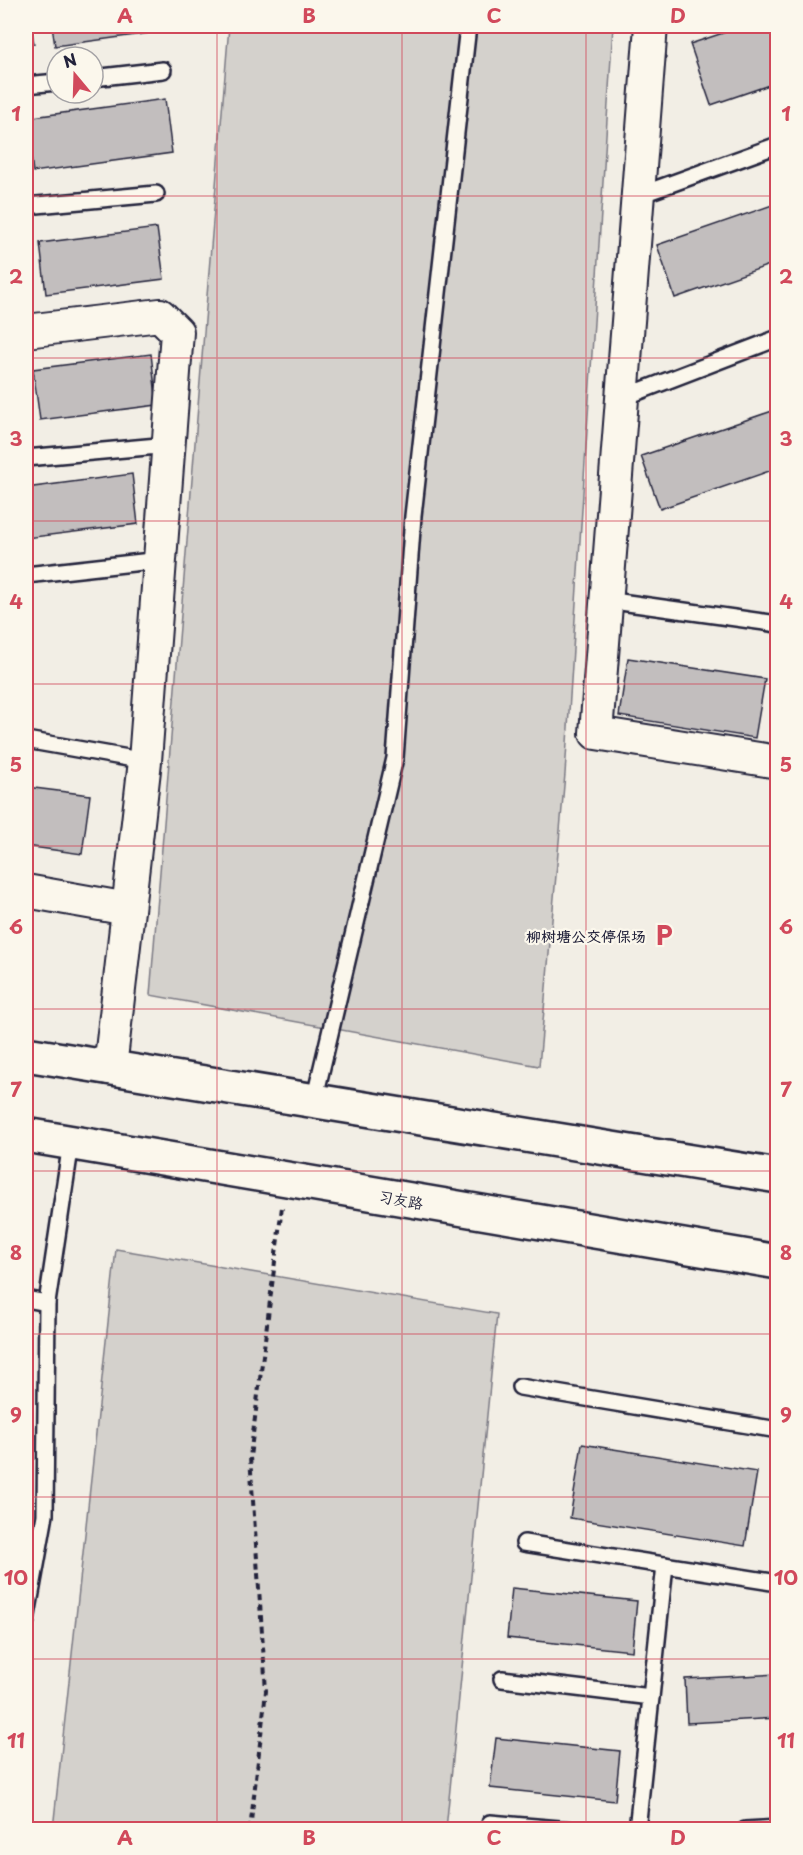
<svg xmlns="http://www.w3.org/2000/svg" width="803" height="1855" viewBox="0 0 803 1855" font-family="'Playpen Sans','LXGW WenKai TC',sans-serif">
<rect width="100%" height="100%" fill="#f2eee5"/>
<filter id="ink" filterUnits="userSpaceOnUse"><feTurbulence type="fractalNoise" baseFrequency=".0167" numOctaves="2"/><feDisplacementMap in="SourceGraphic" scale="12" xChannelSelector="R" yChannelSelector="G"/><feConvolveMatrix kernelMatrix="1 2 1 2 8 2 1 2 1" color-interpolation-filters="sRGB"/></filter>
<g filter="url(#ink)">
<g fill="#d4d1cc" stroke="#7b7a84" stroke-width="1.5">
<path d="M 229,26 L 613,26 L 565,774 L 539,1066 L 150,995 Z"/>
<path d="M 116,1249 L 497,1314 L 446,1829 L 53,1829 Z"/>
</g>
<g fill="#c2bebe" stroke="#22223b" stroke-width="1.5">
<path d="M 26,26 L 31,26 L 34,44 L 26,45 Z"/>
<path d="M 52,26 L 194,26 L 194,27 L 55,46 Z"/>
<path d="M 744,26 L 778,26 L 778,82 L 711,105 L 690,44 Z"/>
<path d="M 165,99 L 172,153 L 33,172 L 26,118 Z"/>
<path d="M 778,203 L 778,262 L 675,298 L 657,245 Z"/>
<path d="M 157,228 L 164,279 L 46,294 L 40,243 Z"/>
<path d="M 151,354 L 157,405 L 40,420 L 33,369 Z"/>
<path d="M 778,409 L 778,468 L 660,509 L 641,456 Z"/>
<path d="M 132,474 L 138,524 L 26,538 L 26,488 Z"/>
<path d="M 628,658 L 765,679 L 755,738 L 619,716 Z"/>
<path d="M 26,787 L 90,795 L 82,854 L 26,846 Z"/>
<path d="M 582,1444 L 757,1472 L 745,1546 L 570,1518 Z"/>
<path d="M 512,1588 L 637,1601 L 632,1651 L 507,1638 Z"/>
<path d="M 778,1674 L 778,1718 L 687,1723 L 685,1679 Z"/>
<path d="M 496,1738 L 620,1751 L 615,1801 L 490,1788 Z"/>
</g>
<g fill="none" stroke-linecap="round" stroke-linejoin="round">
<g stroke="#22223b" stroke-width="20">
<g id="service">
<path d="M 93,78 L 163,70"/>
<path d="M 26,85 L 57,82"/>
<path d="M 637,196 L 778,145"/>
<path d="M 26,206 L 156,194"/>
<path d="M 622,398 L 778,338"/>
<path d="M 26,458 L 169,445"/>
<path d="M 26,575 L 160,560"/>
<path d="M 606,600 L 778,624"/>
<path d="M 26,740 L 145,761"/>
<path d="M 314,1101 L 395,758 L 413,516 L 468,26"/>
<path d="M 26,1299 L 47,1303"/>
<path d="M 520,1387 L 778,1430"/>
<path d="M 524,1543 L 778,1583"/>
<path d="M 26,1621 L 45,1515 L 47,1303 L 71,1143"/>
<path d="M 502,1679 L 651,1697"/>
<path d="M 490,1823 L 572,1830"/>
<path d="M 637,1830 L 665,1565"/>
<path d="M 745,1830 L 778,1828"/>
</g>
</g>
<g stroke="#22223b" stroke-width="36">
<g id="minor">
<path d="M 651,26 L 596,733 L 778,762"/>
<path d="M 26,331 L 160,315 L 177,332 L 145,761 L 110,1068"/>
<path d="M 26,891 L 128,909"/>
</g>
</g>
<g stroke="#22223b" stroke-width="38">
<g id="primary">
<path d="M 26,1054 L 778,1176"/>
<path d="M 26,1135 L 778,1262"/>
</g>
</g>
<path stroke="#22223b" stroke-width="4" stroke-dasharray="6 4.5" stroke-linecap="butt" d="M 250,1830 L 266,1691 L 250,1457 L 282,1207"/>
<use href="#service" stroke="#fbf7ec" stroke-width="15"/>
<use href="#minor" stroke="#fbf7ec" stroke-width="32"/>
<use href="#primary" stroke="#fbf7ec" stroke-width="33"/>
</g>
</g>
<path fill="none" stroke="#d1495b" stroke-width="1.5" stroke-opacity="0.55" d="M 217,26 L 217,1830M 402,26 L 402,1830M 586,26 L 586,1830M 26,196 L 778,196M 26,358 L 778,358M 26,521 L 778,521M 26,684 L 778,684M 26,846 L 778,846M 26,1009 L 778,1009M 26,1171 L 778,1171M 26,1334 L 778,1334M 26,1497 L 778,1497M 26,1659 L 778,1659"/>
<defs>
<g id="parking-bare" transform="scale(1.8)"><path d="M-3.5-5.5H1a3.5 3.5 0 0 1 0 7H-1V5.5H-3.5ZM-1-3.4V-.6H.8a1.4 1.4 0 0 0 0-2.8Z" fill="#d1495b" stroke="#fbf7ec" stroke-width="2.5" paint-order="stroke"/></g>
</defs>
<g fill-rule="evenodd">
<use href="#parking-bare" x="664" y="935"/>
</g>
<g text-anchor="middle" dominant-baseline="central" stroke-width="4.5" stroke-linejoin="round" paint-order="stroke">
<g font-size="15" font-weight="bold" fill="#22223b" stroke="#fbf7ec" text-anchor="end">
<text x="646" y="935">柳树塘公交停保场</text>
</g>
<g font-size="15" fill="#22223b" stroke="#fbf7ec">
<text transform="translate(401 1199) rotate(10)">习友路</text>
</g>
</g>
<rect width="803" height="1855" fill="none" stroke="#fbf7ec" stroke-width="66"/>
<g transform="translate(75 75) rotate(341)"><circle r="28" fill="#fbf7ec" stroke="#a4a2a5" stroke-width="1.5"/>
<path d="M0-4.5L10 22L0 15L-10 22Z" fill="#d1495b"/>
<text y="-9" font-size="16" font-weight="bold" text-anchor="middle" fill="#22223b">N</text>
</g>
<rect x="33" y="33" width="737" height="1789" fill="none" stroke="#d1495b" stroke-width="2"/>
<g font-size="20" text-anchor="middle" font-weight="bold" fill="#d1495b">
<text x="125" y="23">A</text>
<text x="309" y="23">B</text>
<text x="494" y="23">C</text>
<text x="678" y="23">D</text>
<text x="16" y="121">1</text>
<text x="786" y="121">1</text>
<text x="16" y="284">2</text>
<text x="786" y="284">2</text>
<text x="16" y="446">3</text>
<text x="786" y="446">3</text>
<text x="16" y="609">4</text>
<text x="786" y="609">4</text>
<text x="16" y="772">5</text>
<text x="786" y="772">5</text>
<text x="16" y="934">6</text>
<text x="786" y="934">6</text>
<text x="16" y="1097">7</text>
<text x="786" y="1097">7</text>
<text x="16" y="1260">8</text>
<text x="786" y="1260">8</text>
<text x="16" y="1422">9</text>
<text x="786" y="1422">9</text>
<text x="16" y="1585">10</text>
<text x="786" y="1585">10</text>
<text x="16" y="1748">11</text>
<text x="786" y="1748">11</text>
<text x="125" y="1845">A</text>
<text x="309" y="1845">B</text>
<text x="494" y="1845">C</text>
<text x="678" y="1845">D</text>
</g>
</svg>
